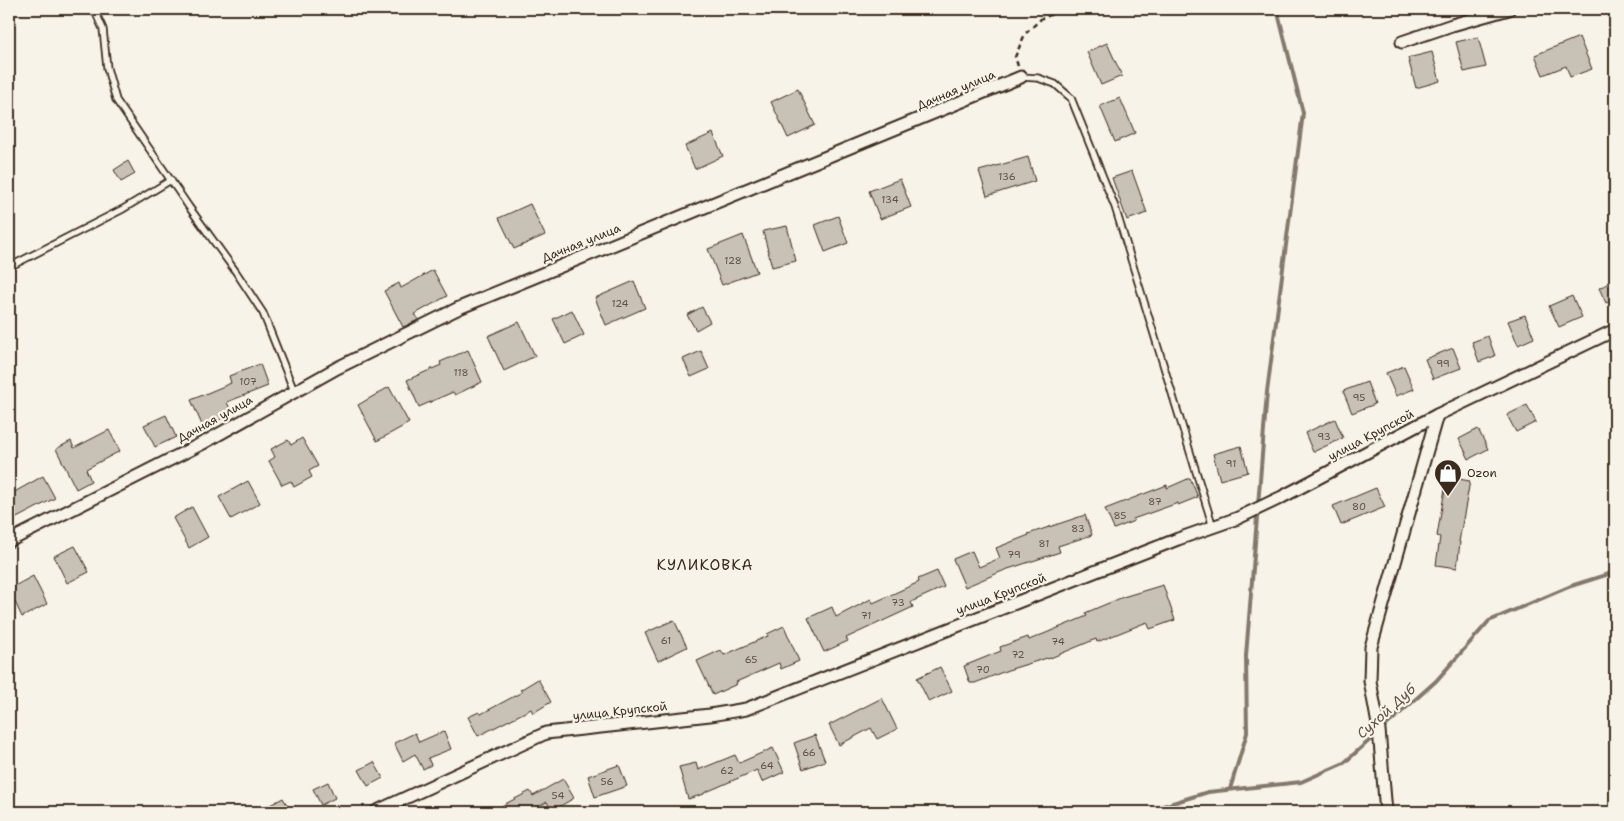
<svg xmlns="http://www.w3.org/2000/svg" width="1624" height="821" viewBox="0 0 1624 821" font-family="'Shantell Sans',sans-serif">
<rect width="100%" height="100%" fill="#f7f3e8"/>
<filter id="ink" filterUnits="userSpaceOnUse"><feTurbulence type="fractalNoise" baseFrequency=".02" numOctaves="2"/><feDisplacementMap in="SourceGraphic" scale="10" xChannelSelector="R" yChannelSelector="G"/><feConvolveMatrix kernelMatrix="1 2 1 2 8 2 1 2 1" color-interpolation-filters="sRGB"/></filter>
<g filter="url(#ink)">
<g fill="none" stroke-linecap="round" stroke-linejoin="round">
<g stroke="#84786c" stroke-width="4">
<path d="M 1230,789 L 1247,733 L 1246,656 L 1267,392 L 1303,113 L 1277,9"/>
<path d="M 1144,812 L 1208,792 L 1301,782 L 1344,763 L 1436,681 L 1489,621 L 1571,586 L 1615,572"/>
</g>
</g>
<g fill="#c8c1b6" stroke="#3b2a1e">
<path d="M 1478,37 L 1486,67 L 1464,72 L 1456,42 Z"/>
<path d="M 1579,37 L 1592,69 L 1570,77 L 1566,66 L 1543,75 L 1535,55 Z"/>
<path d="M 1107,43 L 1122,76 L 1101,85 L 1087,52 Z"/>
<path d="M 1432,52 L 1440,81 L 1416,88 L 1408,58 Z"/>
<path d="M 798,89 L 815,125 L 788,138 L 771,102 Z"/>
<path d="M 1120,98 L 1135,133 L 1115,142 L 1100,106 Z"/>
<path d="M 713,133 L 723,156 L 695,169 L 685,146 Z"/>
<path d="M 1028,157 L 1035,181 L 987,196 L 979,171 Z"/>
<path d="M 128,161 L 135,174 L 121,182 L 114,170 Z"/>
<path d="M 1132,171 L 1147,213 L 1127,220 L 1112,178 Z"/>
<path d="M 900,179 L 911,207 L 880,219 L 869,191 Z"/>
<path d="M 530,204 L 545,235 L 514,249 L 499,218 Z"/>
<path d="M 838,216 L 848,243 L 825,252 L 815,225 Z"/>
<path d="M 787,226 L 796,261 L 772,267 L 763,231 Z"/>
<path d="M 743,235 L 757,272 L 722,285 L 708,249 Z"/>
<path d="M 433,270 L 447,296 L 415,314 L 418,320 L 403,327 L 384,291 L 399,283 L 401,288 Z"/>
<path d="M 1615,280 L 1615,299 L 1606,303 L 1599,288 Z"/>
<path d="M 634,281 L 645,308 L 606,325 L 595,298 Z"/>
<path d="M 1572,296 L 1582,317 L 1559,327 L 1549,306 Z"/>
<path d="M 702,307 L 710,322 L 696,330 L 687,315 Z"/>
<path d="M 572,310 L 584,335 L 565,344 L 553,319 Z"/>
<path d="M 1525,315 L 1534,338 L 1518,345 L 1508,321 Z"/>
<path d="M 519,322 L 535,356 L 504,371 L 488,336 Z"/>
<path d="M 1488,336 L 1495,356 L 1479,362 L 1472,342 Z"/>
<path d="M 1453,348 L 1461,368 L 1433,379 L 1425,359 Z"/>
<path d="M 468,350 L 482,382 L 455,395 L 453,392 L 419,407 L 407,380 L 441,365 L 440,362 Z"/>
<path d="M 701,351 L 709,369 L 691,377 L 683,359 Z"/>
<path d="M 260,364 L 268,386 L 227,402 L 232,414 L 203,427 L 191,400 L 231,383 L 229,376 Z"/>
<path d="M 1404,366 L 1414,389 L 1396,396 L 1386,373 Z"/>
<path d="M 1367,382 L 1375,404 L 1352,413 L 1343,391 Z"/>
<path d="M 389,387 L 409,423 L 377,441 L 358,405 Z"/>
<path d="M 1527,405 L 1536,422 L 1516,432 L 1507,415 Z"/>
<path d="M 166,415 L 176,437 L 155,447 L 144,425 Z"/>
<path d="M 1335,419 L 1343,438 L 1313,452 L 1305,433 Z"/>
<path d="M 1478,429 L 1488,449 L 1469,459 L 1459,439 Z"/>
<path d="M 109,430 L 120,451 L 86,469 L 91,481 L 76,489 L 56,449 L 71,441 L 74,448 Z"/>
<path d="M 302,438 L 318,466 L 309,471 L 312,477 L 294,487 L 291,481 L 282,485 L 269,461 L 275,457 L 271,449 L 288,440 L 291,445 Z"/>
<path d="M 1241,446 L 1248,472 L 1220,480 L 1213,454 Z"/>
<path d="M 43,476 L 55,498 L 9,522 L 9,495 Z"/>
<path d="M 1447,477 L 1470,481 L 1459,542 L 1460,542 L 1457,568 L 1436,565 L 1440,537 L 1437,536 Z"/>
<path d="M 1190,478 L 1198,497 L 1178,505 L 1178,503 L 1133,519 L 1134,521 L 1114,529 L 1105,509 L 1167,485 L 1167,488 Z"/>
<path d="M 248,481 L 260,503 L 231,519 L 219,497 Z"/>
<path d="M 1376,488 L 1385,507 L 1341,525 L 1333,506 Z"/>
<path d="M 192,507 L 208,537 L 189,548 L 173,518 Z"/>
<path d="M 1085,515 L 1092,535 L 1058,546 L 1060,552 L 1005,570 L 965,587 L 953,559 L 972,551 L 979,567 L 1000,558 L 996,548 L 1029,535 L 1028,534 Z"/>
<path d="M 75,546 L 89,572 L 67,583 L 54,556 Z"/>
<path d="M 937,571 L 944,587 L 911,602 L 913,607 L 846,638 L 848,641 L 824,652 L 808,618 L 832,607 L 836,617 L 871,599 L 873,603 L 919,582 L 918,579 Z"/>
<path d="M 33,576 L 47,604 L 22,617 L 9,589 Z"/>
<path d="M 1163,585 L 1175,620 L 1150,629 L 1147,622 L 1097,642 L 1096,639 L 1048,659 L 1047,658 L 1008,670 L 975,683 L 970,683 L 964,666 L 1001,651 L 1000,647 L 1028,637 L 1029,640 L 1087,616 L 1085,613 L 1123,597 Z"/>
<path d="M 674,620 L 687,647 L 658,661 L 645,633 Z"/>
<path d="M 784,626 L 799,661 L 781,669 L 779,663 L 736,682 L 737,684 L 713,695 L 697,661 L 721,650 L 724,655 L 768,636 L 767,634 Z"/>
<path d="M 940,667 L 952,691 L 929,702 L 917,678 Z"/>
<path d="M 538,679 L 551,702 L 533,713 L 531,709 L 478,736 L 468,717 L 479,712 L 481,714 L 522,692 L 520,690 Z"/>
<path d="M 882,698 L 897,729 L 877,739 L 871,728 L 839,745 L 829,725 Z"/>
<path d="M 444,731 L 451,749 L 428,758 L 431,765 L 423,769 L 415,754 L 403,761 L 394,743 L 415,733 L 419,742 Z"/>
<path d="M 815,735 L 825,761 L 803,769 L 794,743 Z"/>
<path d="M 773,748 L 784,772 L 762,782 L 757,770 L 704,793 L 704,794 L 688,799 L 679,767 L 696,763 L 698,770 L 735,755 L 739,763 Z"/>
<path d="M 374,762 L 383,778 L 368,786 L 359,770 Z"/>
<path d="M 619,765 L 627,786 L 595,797 L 588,776 Z"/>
<path d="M 563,779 L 574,798 L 552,811 L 547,802 L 528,812 L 490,812 L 530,791 L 533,796 Z"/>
<path d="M 328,782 L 335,798 L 321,805 L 313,789 Z"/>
<path d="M 283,798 L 291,812 L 257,812 Z"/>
</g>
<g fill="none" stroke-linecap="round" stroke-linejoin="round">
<g stroke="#3b2a1e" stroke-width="9">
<g id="lane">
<path d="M 94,9 L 103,29 L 107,68 L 116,100 L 189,207 L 236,272 L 263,313 L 294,391"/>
<path d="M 1021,77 L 1038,78 L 1055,84 L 1071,98 L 1115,207 L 1213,527"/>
<path d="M 9,267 L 123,209 L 171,180"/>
</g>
</g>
<g stroke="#3b2a1e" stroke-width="15">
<g id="street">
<path d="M 1402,42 L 1452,25 L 1509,9"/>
<path d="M 9,541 L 205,442 L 337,368 L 459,308 L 1021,77"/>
<path d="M 375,812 L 546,733 L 710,715 L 746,709 L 1178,539 L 1238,518 L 1282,497 L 1437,415 L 1615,330"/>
<path d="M 1386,812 L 1379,730 L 1370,681 L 1371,647 L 1437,415"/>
</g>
</g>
<path stroke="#3b2a1e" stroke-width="2.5" stroke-dasharray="5 4" stroke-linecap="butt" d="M 1018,66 L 1015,57 L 1025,34 L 1042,18 L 1066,9"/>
<use href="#lane" stroke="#f7f3e8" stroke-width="5.5"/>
<use href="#street" stroke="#f7f3e8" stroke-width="11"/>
</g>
</g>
<defs>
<g id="shop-pin" transform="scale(1.4375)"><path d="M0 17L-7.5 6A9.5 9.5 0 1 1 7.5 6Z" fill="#3b2a1e" stroke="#f7f3e8"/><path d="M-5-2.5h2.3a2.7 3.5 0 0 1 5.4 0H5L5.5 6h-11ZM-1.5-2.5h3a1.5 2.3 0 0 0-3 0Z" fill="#fff"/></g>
</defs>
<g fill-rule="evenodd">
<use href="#shop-pin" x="1448" y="473"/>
</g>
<g text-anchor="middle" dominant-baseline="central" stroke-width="4.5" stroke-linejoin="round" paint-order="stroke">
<g font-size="10" fill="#5e5044">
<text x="1007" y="176">136</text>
<text x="890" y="199">134</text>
<text x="733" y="260">128</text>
<text x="620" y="303">124</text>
<text x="1443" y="363">99</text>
<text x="461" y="372">118</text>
<text x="248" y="381">107</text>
<text x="1359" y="397">95</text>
<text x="1324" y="436">93</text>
<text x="1231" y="463">91</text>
<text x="1155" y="501">87</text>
<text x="1359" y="506">80</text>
<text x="1120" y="515">85</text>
<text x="1078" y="528">83</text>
<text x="1044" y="543">81</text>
<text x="1014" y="554">79</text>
<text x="898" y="602">73</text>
<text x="866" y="615">71</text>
<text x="666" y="640">61</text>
<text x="1058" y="641">74</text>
<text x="1018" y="654">72</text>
<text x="751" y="659">65</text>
<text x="983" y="669">70</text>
<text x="809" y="752">66</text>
<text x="767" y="765">64</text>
<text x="727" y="770">62</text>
<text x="607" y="781">56</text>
<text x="558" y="795">54</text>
</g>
<g font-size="12" fill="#3b2a1e" stroke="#f7f3e8">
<text transform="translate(956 90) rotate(-23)">Дачная улица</text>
<text transform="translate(581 243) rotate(-22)">Дачная улица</text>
<text transform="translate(215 419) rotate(-29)">Дачная улица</text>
<text transform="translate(1371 435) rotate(-28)">улица Крупской</text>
<text transform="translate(1001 594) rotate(-21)">улица Крупской</text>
<text transform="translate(620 711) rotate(-6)">улица Крупской</text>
</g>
<g font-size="12" fill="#3b2a1e" stroke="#f7f3e8" text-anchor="start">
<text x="1467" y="473">Ozon</text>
</g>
<g font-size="14" font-style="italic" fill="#5f5145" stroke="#f7f3e8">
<text transform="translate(1386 711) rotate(-42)">Сухой Дуб</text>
</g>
<g font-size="15" letter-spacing="1" fill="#3b2a1e" stroke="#f7f3e8">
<text x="705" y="565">КУЛИКОВКА</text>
</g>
</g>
<rect width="1624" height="821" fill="none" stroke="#f7f3e8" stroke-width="30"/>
<rect x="15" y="15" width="1594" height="791" fill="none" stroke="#3b2a1e" stroke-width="2" filter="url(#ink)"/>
</svg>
